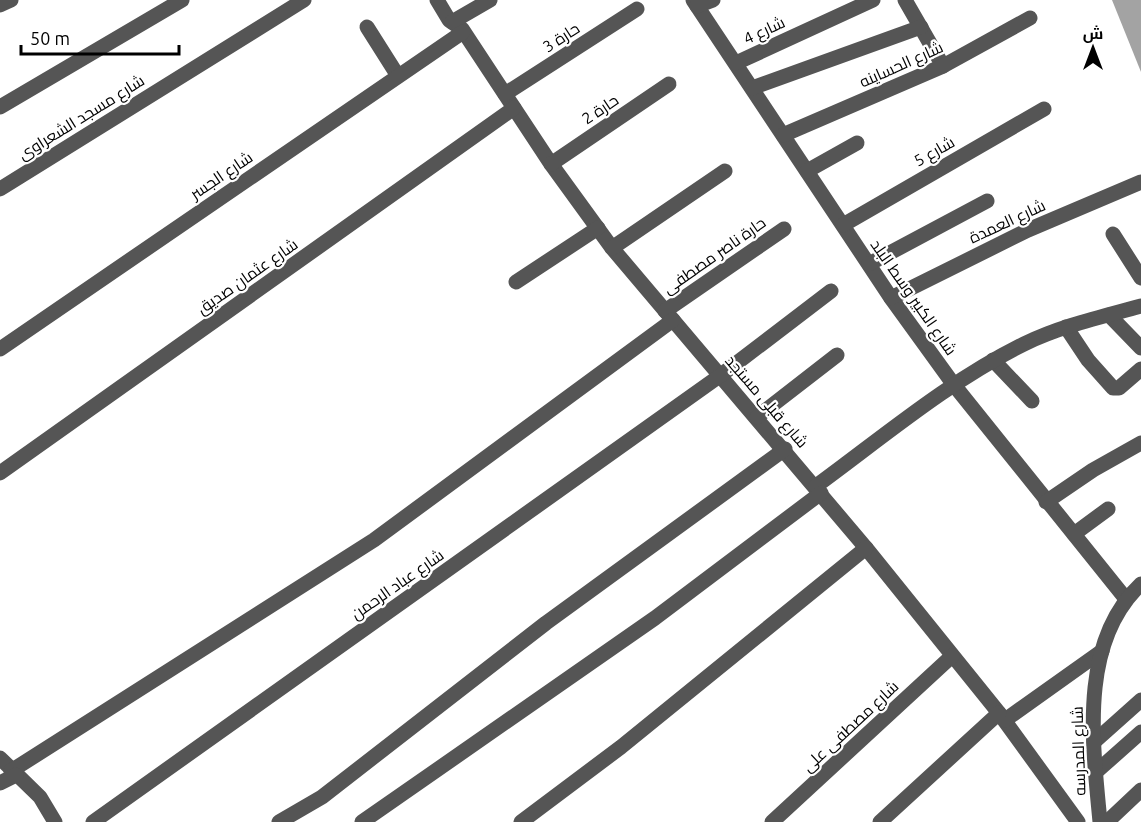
<svg xmlns="http://www.w3.org/2000/svg" width="1141" height="822" viewBox="0 0 1141 822" font-family="Ubuntu,Cairo,sans-serif">
<rect width="100%" height="100%" fill="#fff"/>
<path fill="#a3a3a3" d="M 1112,0 L 1141,0 L 1141,72 Z"/>
<g fill="none" stroke-linecap="round" stroke-linejoin="round">
<g stroke="#555" stroke-width="15">
<path d="M 437,0 L 449,20 L 462,29 L 551,164 L 612,248 L 866,548 L 999,713 L 1078,822"/>
<path d="M 693,0 L 891,298 L 954,385 L 1126,599"/>
<path d="M 905,0 L 943,66"/>
<path d="M 0,5 L 11,0"/>
<path d="M 697,6 L 713,0"/>
<path d="M 452,22 L 490,0"/>
<path d="M 367,27 L 398,76"/>
<path d="M 736,63 L 873,0"/>
<path d="M 752,88 L 921,27"/>
<path d="M 505,94 L 637,9"/>
<path d="M 0,107 L 182,0"/>
<path d="M 783,135 L 943,66 L 1030,18"/>
<path d="M 551,164 L 669,84"/>
<path d="M 807,171 L 857,143"/>
<path d="M 0,189 L 304,0"/>
<path d="M 843,225 L 1044,109"/>
<path d="M 1113,234 L 1141,278"/>
<path d="M 612,248 L 725,171"/>
<path d="M 869,264 L 987,201"/>
<path d="M 516,282 L 598,228"/>
<path d="M 891,298 L 1028,230 L 1141,182"/>
<path d="M 665,311 L 784,229"/>
<path d="M 1109,315 L 1141,348"/>
<path d="M 1066,327 L 1088,360 L 1113,388 L 1119,388 L 1141,369"/>
<path d="M 0,349 L 463,32"/>
<path d="M 993,360 L 1032,401"/>
<path d="M 757,417 L 837,355"/>
<path d="M 0,473 L 514,108"/>
<path d="M 816,486 C 883,437 949,381 1024,344 C 1061,326 1101,317 1141,306"/>
<path d="M 1046,502 L 1093,470 L 1141,443"/>
<path d="M 1074,534 L 1108,509"/>
<path d="M 1005,720 L 1102,651"/>
<path d="M 1094,742 L 1141,700"/>
<path d="M 0,758 L 40,797 L 55,822"/>
<path d="M 11,771 L 374,540 L 673,320"/>
<path d="M 1096,772 L 1141,732"/>
<path d="M 0,783 L 16,775"/>
<path d="M 93,822 L 721,375 L 831,291"/>
<path d="M 279,822 L 322,797 L 546,623 L 785,449"/>
<path d="M 362,822 L 655,618 L 821,493"/>
<path d="M 521,822 L 621,747 L 866,548"/>
<path d="M 772,822 L 952,656"/>
<path d="M 880,822 L 999,713"/>
<path d="M 1100,822 C 1093,745 1078,643 1141,584"/>
<path d="M 1107,822 L 1141,790"/>
</g>
</g>
<g text-anchor="middle" dominant-baseline="central" stroke-width="4.5" stroke-linejoin="round" paint-order="stroke">
<g font-size="16" fill="#000" stroke="#fff">
<text transform="translate(764 30) rotate(-25)">شارع 4</text>
<text transform="translate(561 37) rotate(-33)">حارة 3</text>
<text transform="translate(901 64) rotate(-24)">شارع الحساينه</text>
<text transform="translate(600 109) rotate(-34)">حارة 2</text>
<text transform="translate(81 117) rotate(-32)">شارع مسجد الشعراوى</text>
<text transform="translate(934 151) rotate(-30)">شارع 5</text>
<text transform="translate(221 175) rotate(-34)">شارع الجسر</text>
<text transform="translate(1007 221) rotate(-25)">شارع العمدة</text>
<text transform="translate(714 255) rotate(-35)">حارة ناصر مصطفى</text>
<text transform="translate(247 276) rotate(-35)">شارع عثمان صديق</text>
<text transform="translate(914 297) rotate(55)">شارع الكبير وسط البلد</text>
<text transform="translate(767 401) rotate(49)">شارع قبلى مستجد</text>
<text transform="translate(397 584) rotate(-35)">شارع عباد الرحمن</text>
<text transform="translate(850 726) rotate(-43)">شارع مصطفى على</text>
<text transform="translate(1078 751) rotate(-92)">شارع المدرسه</text>
</g>
</g>
<g transform="translate(1093 48)" stroke="#ffffff" stroke-width="4.5" paint-order="stroke">
<path d="M0-4.5L10 22L0 15L-10 22Z" fill="#000000"/>
<text y="-9" font-size="16" font-weight="bold" text-anchor="middle" fill="#000000">ش</text>
</g>
<path d="M21 45v9h158v-9" fill="none" stroke="#000000" stroke-width="3"/>
<text x="30" y="45" font-size="18" fill="#000000" stroke="#ffffff" stroke-width="4.5" paint-order="stroke">50 m</text>
</svg>
